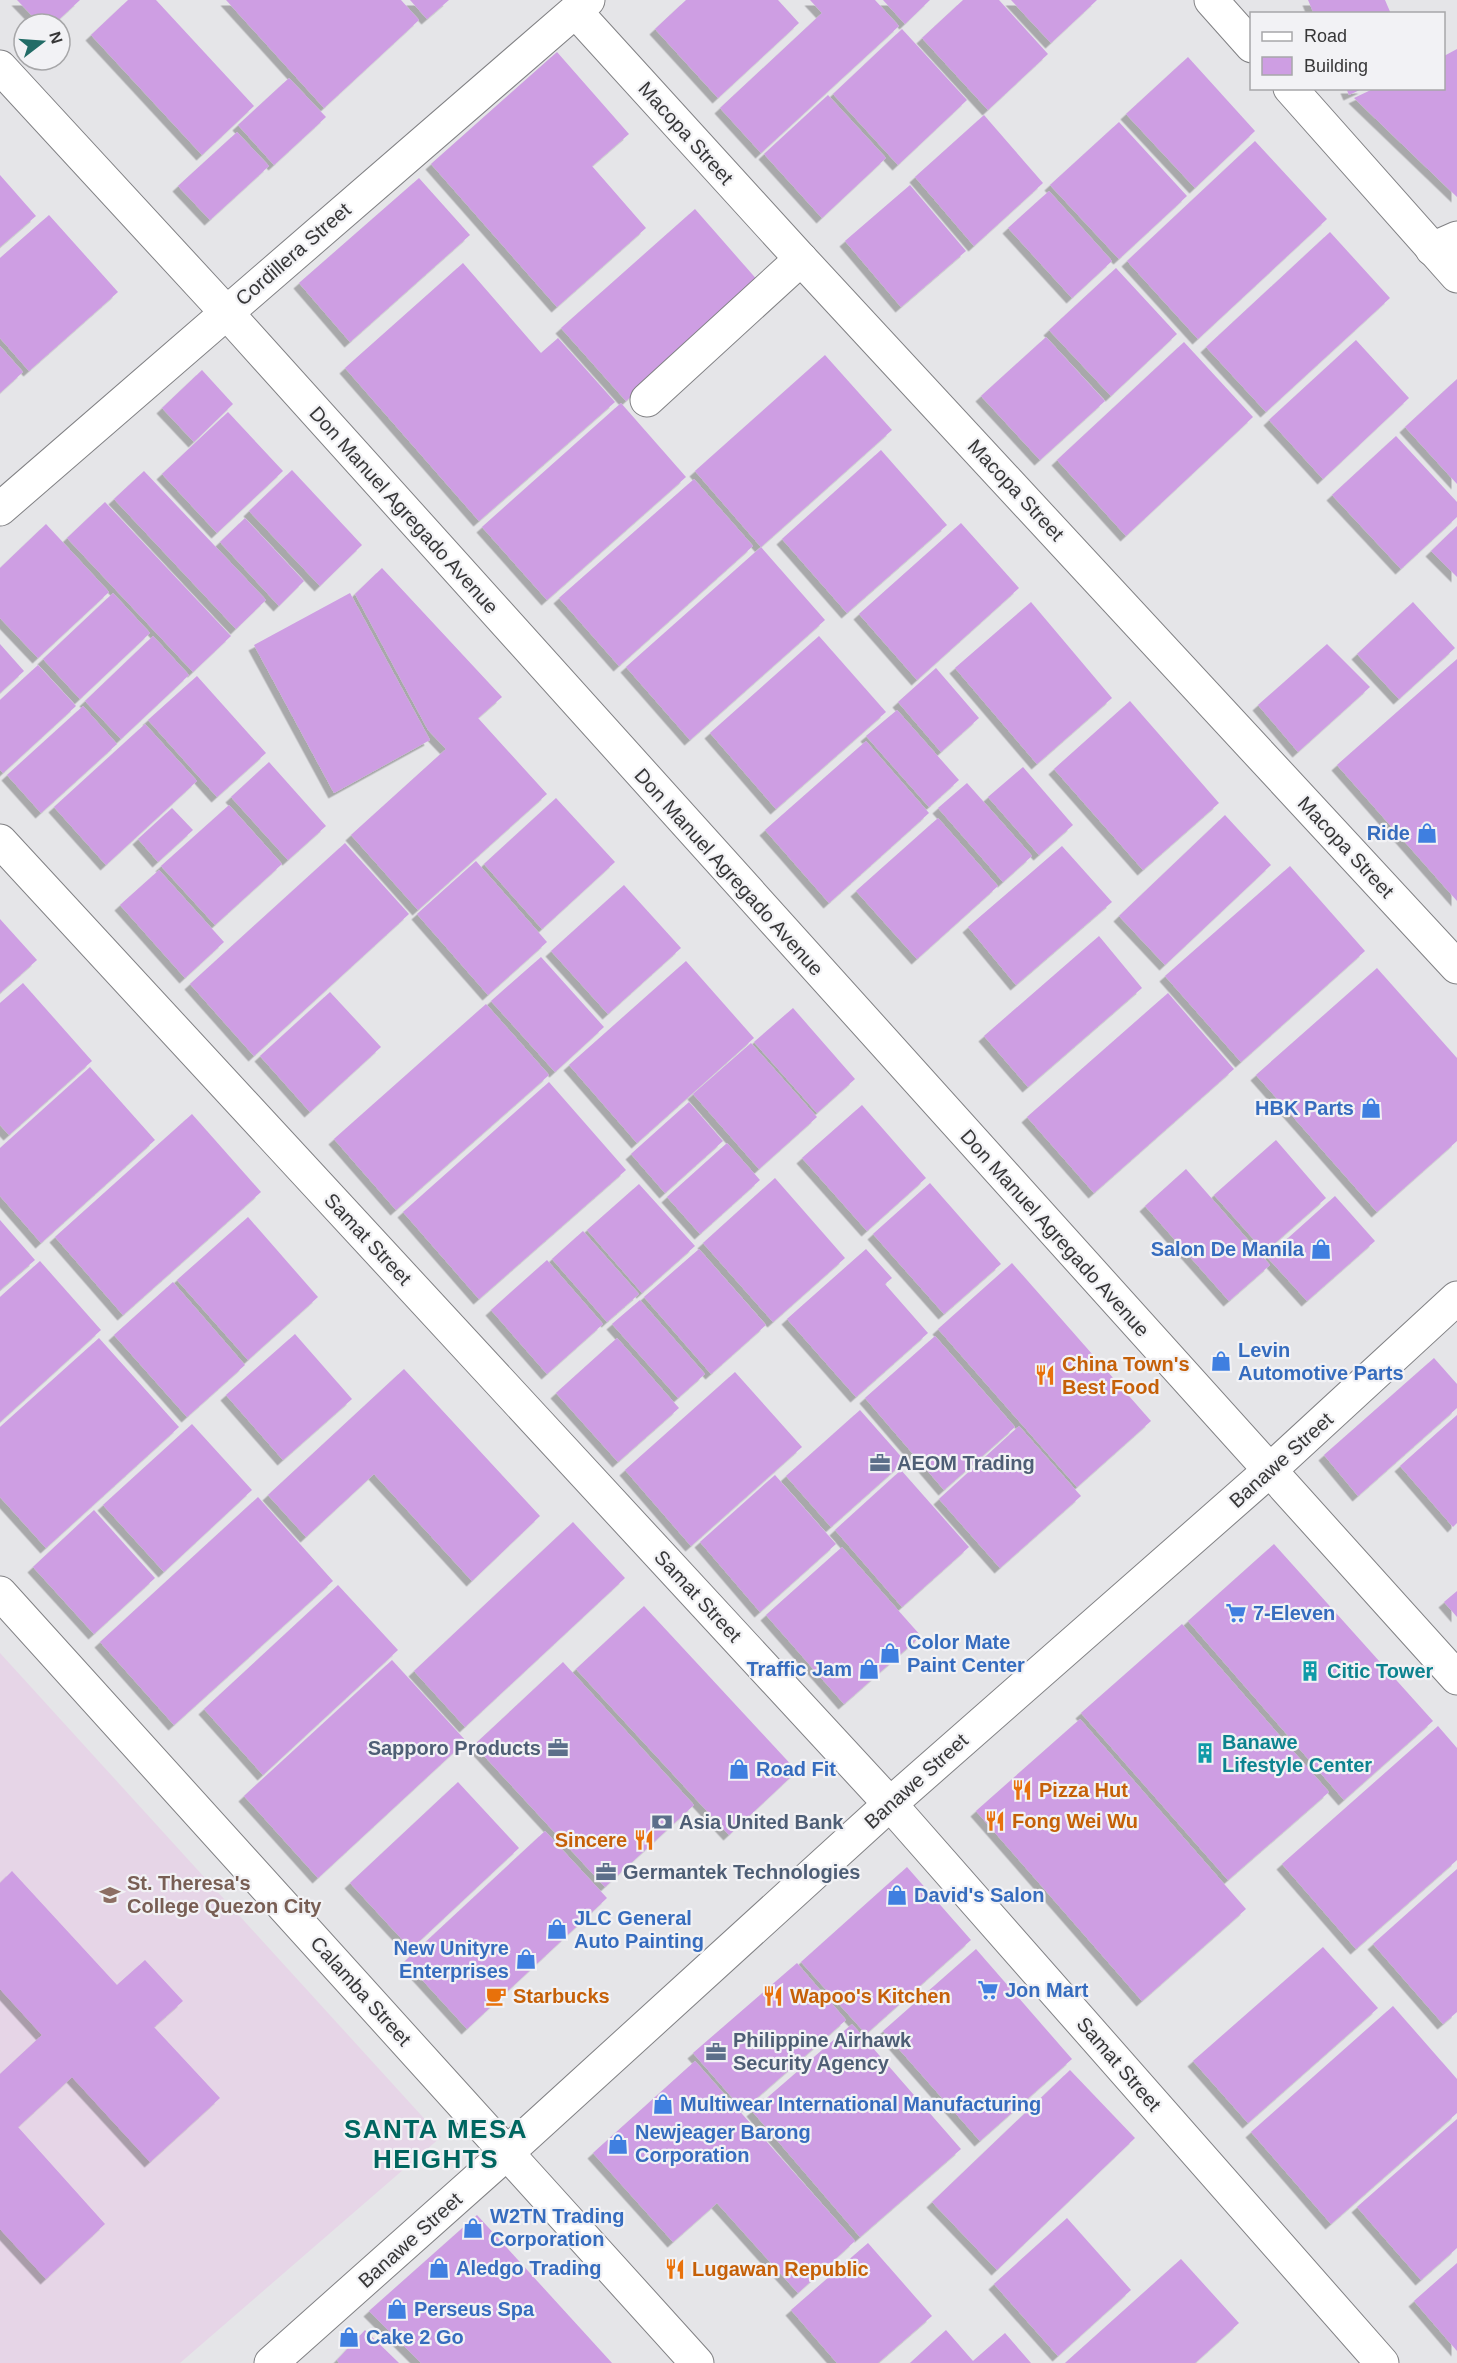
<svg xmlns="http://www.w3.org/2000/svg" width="1457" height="2363" viewBox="0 0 1457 2363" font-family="Arial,sans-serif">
<defs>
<filter id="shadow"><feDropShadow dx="-5.5" dy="5.5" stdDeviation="0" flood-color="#0004"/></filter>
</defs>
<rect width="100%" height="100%" fill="#e5e5e8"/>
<path fill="#e6d5e7" d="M 0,1653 L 441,2137 L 180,2363 L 0,2363 Z"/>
<g fill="#ce9ee3" filter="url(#shadow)">
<path d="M 17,0 L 80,0 L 54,24 L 40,24 Z"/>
<path d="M 128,0 L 156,0 L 254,106 L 202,155 L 91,35 Z"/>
<path d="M 226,0 L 401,0 L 419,20 L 324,108 Z"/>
<path d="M 410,0 L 449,0 L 427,19 Z"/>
<path d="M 686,0 L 778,0 L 799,23 L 718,98 L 655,29 Z"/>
<path d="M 810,0 L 875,0 L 899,26 L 761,153 L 720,108 L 822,13 Z"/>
<path d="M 883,0 L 930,0 L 905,24 Z"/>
<path d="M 963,0 L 999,0 L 1048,54 L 988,110 L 922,38 Z"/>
<path d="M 1011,0 L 1097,0 L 1051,43 Z"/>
<path d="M 1308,0 L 1385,0 L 1391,14 L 1314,14 Z"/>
<path d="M 902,29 L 967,100 L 898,165 L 833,94 Z"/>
<path d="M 1457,49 L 1457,197 L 1354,98 L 1375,88 L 1444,88 L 1444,56 Z"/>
<path d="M 557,52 L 629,134 L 592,166 L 646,228 L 557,307 L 431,164 Z"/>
<path d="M 1188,57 L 1255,131 L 1195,188 L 1126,114 Z"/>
<path d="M 289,78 L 326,117 L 274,165 L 238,125 Z"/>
<path d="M 1346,88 L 1364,88 L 1349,95 Z"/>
<path d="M 828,95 L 886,158 L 822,218 L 764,154 Z"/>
<path d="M 984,115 L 1043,183 L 974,246 L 915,177 Z"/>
<path d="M 1119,122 L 1187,196 L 1119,259 L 1050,185 Z"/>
<path d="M 237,132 L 269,166 L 210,220 L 178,186 Z"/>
<path d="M 1255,141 L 1327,219 L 1198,339 L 1127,261 Z"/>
<path d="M 0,175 L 36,216 L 0,247 Z"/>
<path d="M 419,178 L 470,235 L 350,342 L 299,283 Z"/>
<path d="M 910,185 L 966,251 L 901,307 L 845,241 Z"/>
<path d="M 1049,191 L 1112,261 L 1072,298 L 1008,228 Z"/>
<path d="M 695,209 L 759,282 L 626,401 L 561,328 Z"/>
<path d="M 49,215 L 118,292 L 29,371 L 0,338 L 0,258 Z"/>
<path d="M 1330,232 L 1390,298 L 1266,412 L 1206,347 Z"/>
<path d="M 463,263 L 541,353 L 558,338 L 615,402 L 479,521 L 345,368 Z"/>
<path d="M 1116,268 L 1177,334 L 1111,396 L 1049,330 Z"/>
<path d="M 1046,337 L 1105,401 L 1040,460 L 981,396 Z"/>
<path d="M 1356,340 L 1409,398 L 1323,479 L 1269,420 Z"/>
<path d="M 1184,342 L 1253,417 L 1126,536 L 1057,460 Z"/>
<path d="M 0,346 L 23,372 L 0,393 Z"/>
<path d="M 825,355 L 892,430 L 761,547 L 695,471 Z"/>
<path d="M 202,370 L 233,404 L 194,442 L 162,408 Z"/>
<path d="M 1457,379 L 1457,484 L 1405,427 Z"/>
<path d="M 621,403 L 686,477 L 547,600 L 482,527 Z"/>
<path d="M 228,412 L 283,471 L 217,533 L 162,474 Z"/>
<path d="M 1396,436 L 1457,502 L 1457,517 L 1401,569 L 1332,495 Z"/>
<path d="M 881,450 L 947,525 L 847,613 L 782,539 Z"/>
<path d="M 292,470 L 362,545 L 320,586 L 249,511 Z"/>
<path d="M 144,471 L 266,600 L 236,629 L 114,499 Z"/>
<path d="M 694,479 L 753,546 L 619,666 L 559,598 Z"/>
<path d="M 105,502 L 231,636 L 193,672 L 67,538 Z"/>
<path d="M 245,518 L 304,581 L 279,606 L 220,542 Z"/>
<path d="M 961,523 L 1019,588 L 917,680 L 859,614 Z"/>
<path d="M 46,524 L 109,592 L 38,658 L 0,618 L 0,568 Z"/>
<path d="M 1457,526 L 1457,577 L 1431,551 Z"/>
<path d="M 761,547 L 825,620 L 690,740 L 626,667 Z"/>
<path d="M 382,568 L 502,697 L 478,718 L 547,794 L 418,910 L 351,835 L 446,749 L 428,730 L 355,594 Z"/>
<path d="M 113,593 L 150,633 L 80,699 L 43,659 Z"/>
<path d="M 350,593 L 430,740 L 334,793 L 254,645 Z"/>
<path d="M 1031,602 L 1112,698 L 1037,764 L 955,668 Z"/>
<path d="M 1413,602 L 1455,648 L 1399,699 L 1357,654 Z"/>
<path d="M 153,636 L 189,675 L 121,739 L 85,701 Z"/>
<path d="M 819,636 L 886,712 L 776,809 L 710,733 Z"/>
<path d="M 0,644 L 24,671 L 0,693 Z"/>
<path d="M 1327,644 L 1370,687 L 1298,752 L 1258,705 Z"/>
<path d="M 1457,659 L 1457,901 L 1337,765 Z"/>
<path d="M 38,665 L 76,706 L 3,773 L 0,770 L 0,700 Z"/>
<path d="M 936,668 L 979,718 L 941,752 L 898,702 Z"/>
<path d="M 197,676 L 266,753 L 217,797 L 148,720 Z"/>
<path d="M 1130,701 L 1219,803 L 1143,870 L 1054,769 Z"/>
<path d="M 83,706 L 117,744 L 41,813 L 7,775 Z"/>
<path d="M 897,710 L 959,780 L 929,807 L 866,736 Z"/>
<path d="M 145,724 L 197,781 L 106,865 L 54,807 Z"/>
<path d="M 866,741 L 929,813 L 829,903 L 765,830 Z"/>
<path d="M 269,762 L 326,826 L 288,860 L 231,797 Z"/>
<path d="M 1023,767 L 1073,825 L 1039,855 L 988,797 Z"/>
<path d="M 967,783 L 1032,856 L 1003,882 L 938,808 Z"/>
<path d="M 556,798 L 615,862 L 542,929 L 484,864 Z"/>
<path d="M 229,805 L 282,864 L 215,925 L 161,866 Z"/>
<path d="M 172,808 L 193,830 L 158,862 L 138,839 Z"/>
<path d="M 1225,815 L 1271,865 L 1165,965 L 1119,916 Z"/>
<path d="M 938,818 L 998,886 L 917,959 L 856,891 Z"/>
<path d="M 345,843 L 409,914 L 254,1056 L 190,984 Z"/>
<path d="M 1062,846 L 1112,902 L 1016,985 L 968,927 Z"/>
<path d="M 476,861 L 547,942 L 488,995 L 417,914 Z"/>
<path d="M 1290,866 L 1365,951 L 1241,1062 L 1165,976 Z"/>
<path d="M 159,870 L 224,942 L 185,978 L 120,905 Z"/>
<path d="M 624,885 L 681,948 L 608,1014 L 551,951 Z"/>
<path d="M 0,919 L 37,960 L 0,993 Z"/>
<path d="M 1099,936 L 1142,988 L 1028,1087 L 984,1036 Z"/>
<path d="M 541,957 L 604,1027 L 555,1072 L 491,1001 Z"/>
<path d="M 686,961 L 754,1038 L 637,1143 L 569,1065 Z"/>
<path d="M 1377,968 L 1457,1058 L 1457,1141 L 1377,1212 L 1256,1075 Z"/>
<path d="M 23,983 L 92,1061 L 9,1135 L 0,1125 L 0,1003 Z"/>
<path d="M 330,992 L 381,1047 L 310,1112 L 260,1056 Z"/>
<path d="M 1168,993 L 1234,1069 L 1094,1193 L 1027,1117 Z"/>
<path d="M 486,1004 L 549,1075 L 396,1210 L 334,1139 Z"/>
<path d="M 793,1008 L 855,1079 L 817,1113 L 754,1042 Z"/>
<path d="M 751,1043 L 817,1117 L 759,1169 L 693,1094 Z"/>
<path d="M 90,1067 L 155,1140 L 41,1243 L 0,1196 L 0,1148 Z"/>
<path d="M 549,1082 L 626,1170 L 479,1299 L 403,1212 Z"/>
<path d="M 689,1102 L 723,1141 L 665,1193 L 631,1154 Z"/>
<path d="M 862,1105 L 926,1178 L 867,1231 L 802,1158 Z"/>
<path d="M 192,1114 L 261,1192 L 123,1315 L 55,1237 Z"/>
<path d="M 1276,1140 L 1326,1198 L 1265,1252 L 1214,1195 Z"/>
<path d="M 727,1143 L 760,1180 L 700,1234 L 667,1197 Z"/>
<path d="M 1186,1169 L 1270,1265 L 1229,1301 L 1145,1206 Z"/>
<path d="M 775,1178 L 845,1258 L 773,1322 L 703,1243 Z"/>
<path d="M 930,1183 L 1001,1264 L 944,1314 L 873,1234 Z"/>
<path d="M 639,1184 L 695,1246 L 642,1293 L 587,1230 Z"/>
<path d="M 1335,1196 L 1375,1241 L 1307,1301 L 1267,1257 Z"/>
<path d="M 248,1217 L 318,1297 L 248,1360 L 177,1280 Z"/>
<path d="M 0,1220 L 35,1260 L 0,1290 Z"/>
<path d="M 583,1231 L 639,1294 L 607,1322 L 552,1259 Z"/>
<path d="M 699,1249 L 766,1325 L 711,1374 L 644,1297 Z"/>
<path d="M 866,1249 L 892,1278 L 885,1284 L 928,1333 L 856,1397 L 787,1319 Z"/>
<path d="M 547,1260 L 603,1324 L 547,1374 L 491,1310 Z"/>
<path d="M 40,1261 L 101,1330 L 0,1422 L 0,1297 Z"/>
<path d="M 1012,1263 L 1151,1421 L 1077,1487 L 938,1329 Z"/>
<path d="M 173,1282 L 245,1365 L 187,1417 L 114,1335 Z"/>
<path d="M 640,1300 L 705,1374 L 678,1398 L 612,1324 Z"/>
<path d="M 295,1334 L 352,1399 L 283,1460 L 226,1395 Z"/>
<path d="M 935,1336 L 1015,1427 L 944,1490 L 865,1398 Z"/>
<path d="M 99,1338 L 179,1427 L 46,1548 L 0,1497 L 0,1427 Z"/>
<path d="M 617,1338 L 679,1408 L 618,1462 L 556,1393 Z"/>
<path d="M 1434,1358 L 1457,1384 L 1457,1408 L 1358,1496 L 1324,1455 Z"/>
<path d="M 404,1369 L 540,1516 L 472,1581 L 374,1474 L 306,1537 L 268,1495 Z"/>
<path d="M 735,1372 L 802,1447 L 691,1546 L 625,1470 Z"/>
<path d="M 860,1410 L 905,1461 L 831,1527 L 786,1476 Z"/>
<path d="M 1457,1415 L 1457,1523 L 1453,1527 L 1400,1466 Z"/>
<path d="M 192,1424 L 252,1490 L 164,1572 L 103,1505 Z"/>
<path d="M 1019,1426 L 1081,1496 L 1000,1568 L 939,1499 Z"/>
<path d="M 901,1470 L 969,1547 L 902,1607 L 835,1530 Z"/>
<path d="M 775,1475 L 836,1544 L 760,1612 L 700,1542 Z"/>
<path d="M 258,1497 L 333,1581 L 174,1725 L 100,1642 Z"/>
<path d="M 94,1510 L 155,1578 L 94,1634 L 33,1567 Z"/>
<path d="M 573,1522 L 625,1578 L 465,1727 L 414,1671 Z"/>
<path d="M 1274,1544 L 1433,1721 L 1344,1800 L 1188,1621 Z"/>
<path d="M 842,1547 L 921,1636 L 844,1704 L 766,1615 Z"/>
<path d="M 338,1585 L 398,1650 L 263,1775 L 204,1709 Z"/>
<path d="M 1457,1591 L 1457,1617 L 1444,1602 Z"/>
<path d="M 644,1606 L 797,1771 L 729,1835 L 576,1669 Z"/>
<path d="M 1182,1624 L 1329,1792 L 1228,1880 L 1081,1713 Z"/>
<path d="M 392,1660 L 466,1741 L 318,1878 L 244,1796 Z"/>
<path d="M 563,1662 L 694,1805 L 605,1887 L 474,1745 Z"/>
<path d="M 1080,1719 L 1246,1909 L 1142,2001 L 976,1811 Z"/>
<path d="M 1438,1726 L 1457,1748 L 1457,1860 L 1356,1949 L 1282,1864 Z"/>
<path d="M 458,1782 L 519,1848 L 411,1949 L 350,1883 Z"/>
<path d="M 545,1831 L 607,1898 L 467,2029 L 405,1961 Z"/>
<path d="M 907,1867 L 971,1940 L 866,2034 L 801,1962 Z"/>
<path d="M 1457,1869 L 1457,2012 L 1443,2024 L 1373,1944 Z"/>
<path d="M 12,1871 L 117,1985 L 145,1960 L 183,2001 L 154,2027 L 220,2098 L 150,2162 L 72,2077 L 18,2127 L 105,2224 L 46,2279 L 0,2229 L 0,2074 L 42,2035 L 0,1989 L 0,1883 Z"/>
<path d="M 1323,1947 L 1378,2008 L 1248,2123 L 1193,2061 Z"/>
<path d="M 976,1949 L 1072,2059 L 980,2141 L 883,2031 Z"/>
<path d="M 797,1963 L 846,2020 L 743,2110 L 693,2053 Z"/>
<path d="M 1393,2006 L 1457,2079 L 1457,2113 L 1331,2224 L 1251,2132 Z"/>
<path d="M 852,2024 L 961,2149 L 860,2237 L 752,2111 Z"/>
<path d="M 695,2061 L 855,2241 L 798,2293 L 717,2203 L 673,2242 L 593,2153 Z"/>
<path d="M 1070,2070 L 1135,2138 L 997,2270 L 932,2202 Z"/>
<path d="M 1457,2119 L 1457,2248 L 1421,2280 L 1357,2207 Z"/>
<path d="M 477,2215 L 612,2363 L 421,2363 L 369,2311 Z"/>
<path d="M 1067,2218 L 1131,2290 L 1058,2356 L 994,2284 Z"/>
<path d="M 868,2243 L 932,2316 L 878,2363 L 837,2363 L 791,2310 Z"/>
<path d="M 1181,2259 L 1239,2323 L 1195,2363 L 1065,2363 Z"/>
<path d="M 1457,2263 L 1457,2351 L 1414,2301 Z"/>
<path d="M 365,2330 L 399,2363 L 339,2363 L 337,2360 Z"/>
<path d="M 946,2330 L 973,2361 L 1005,2333 L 1031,2363 L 910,2363 Z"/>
</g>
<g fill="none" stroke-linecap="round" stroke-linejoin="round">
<g stroke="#818184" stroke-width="35">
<g id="minor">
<path d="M 576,12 L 801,259 L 1457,967"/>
<path d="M 0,67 L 226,312 L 1457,1678"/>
<path d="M 1432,249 L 1457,238"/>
<path d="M 647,400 L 801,259"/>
<path d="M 0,509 L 588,0"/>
<path d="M 0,841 L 890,1804 L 1382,2363"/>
</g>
</g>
<g stroke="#818184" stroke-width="35">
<g id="tertiary">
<path d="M 1211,0 L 1252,46"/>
<path d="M 1290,88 L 1457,276"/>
<path d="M 0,1593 L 697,2363"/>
</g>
</g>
<g stroke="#818184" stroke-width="35">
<path id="secondary" d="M 271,2363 L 508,2152 L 890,1804 L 1269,1471 L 1457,1298"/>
</g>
<use href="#minor" stroke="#fff" stroke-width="33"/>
<use href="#tertiary" stroke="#fff" stroke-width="33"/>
<use href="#secondary" stroke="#fff" stroke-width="33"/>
</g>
<defs>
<g id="shop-bare" transform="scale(1.62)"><path d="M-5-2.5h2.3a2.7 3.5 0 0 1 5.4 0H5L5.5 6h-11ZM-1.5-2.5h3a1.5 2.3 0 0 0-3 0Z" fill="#3f7fe0" stroke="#f2f2f5" stroke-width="2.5" paint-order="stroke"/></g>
<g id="restaurant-bare" transform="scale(1.62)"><path d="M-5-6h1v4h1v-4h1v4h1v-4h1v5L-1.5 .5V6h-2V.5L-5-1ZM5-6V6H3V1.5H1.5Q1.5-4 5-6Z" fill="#e8710a" stroke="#f2f2f5" stroke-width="2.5" paint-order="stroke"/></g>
<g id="office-bare" transform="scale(1.62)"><path d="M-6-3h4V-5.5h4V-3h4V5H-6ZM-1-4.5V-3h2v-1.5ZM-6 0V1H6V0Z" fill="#5c6f8a" stroke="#f2f2f5" stroke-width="2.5" paint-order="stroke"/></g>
<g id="supermarket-bare" transform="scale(1.62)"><path d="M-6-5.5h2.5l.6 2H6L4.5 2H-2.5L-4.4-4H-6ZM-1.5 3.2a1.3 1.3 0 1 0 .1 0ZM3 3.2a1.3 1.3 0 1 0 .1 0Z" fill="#3f7fe0" stroke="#f2f2f5" stroke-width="2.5" paint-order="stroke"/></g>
<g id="building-bare" transform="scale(1.62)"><path d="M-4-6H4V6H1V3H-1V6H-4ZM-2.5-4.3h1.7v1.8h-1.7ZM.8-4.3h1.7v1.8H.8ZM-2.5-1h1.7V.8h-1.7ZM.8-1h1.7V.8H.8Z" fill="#0f9aa8" stroke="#f2f2f5" stroke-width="2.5" paint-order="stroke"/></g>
<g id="bank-bare" transform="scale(1.62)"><path d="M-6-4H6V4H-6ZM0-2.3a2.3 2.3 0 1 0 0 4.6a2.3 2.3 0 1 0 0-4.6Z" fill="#5c6f8a" stroke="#f2f2f5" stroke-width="2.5" paint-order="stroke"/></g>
<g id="school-bare" transform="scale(1.62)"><path d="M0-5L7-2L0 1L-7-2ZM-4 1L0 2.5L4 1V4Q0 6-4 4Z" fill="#8d6e63" stroke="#f2f2f5" stroke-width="2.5" paint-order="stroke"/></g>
<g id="cafe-bare" transform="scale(1.62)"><path d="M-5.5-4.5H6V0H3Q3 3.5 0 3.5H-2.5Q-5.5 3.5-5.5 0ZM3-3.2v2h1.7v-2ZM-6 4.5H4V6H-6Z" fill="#e8710a" stroke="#f2f2f5" stroke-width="2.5" paint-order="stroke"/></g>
</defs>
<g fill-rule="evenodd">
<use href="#shop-bare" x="1427" y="833"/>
<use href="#shop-bare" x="1371" y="1108"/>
<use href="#shop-bare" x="1321" y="1249"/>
<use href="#shop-bare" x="1221" y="1361"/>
<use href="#restaurant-bare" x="1045" y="1375"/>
<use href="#office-bare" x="880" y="1463"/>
<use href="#supermarket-bare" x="1236" y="1613"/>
<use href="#shop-bare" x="890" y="1653"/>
<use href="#shop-bare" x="869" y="1669"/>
<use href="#building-bare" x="1310" y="1671"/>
<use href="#office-bare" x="558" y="1748"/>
<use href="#building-bare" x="1205" y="1753"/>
<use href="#shop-bare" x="739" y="1769"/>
<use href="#restaurant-bare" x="1022" y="1790"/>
<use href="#restaurant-bare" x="995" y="1821"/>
<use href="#bank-bare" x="662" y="1822"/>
<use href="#restaurant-bare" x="644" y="1840"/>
<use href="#office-bare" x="606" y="1872"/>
<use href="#school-bare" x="110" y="1895"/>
<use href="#shop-bare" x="897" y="1895"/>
<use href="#shop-bare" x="557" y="1929"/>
<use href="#shop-bare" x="526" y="1959"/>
<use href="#supermarket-bare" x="988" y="1990"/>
<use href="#cafe-bare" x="496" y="1996"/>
<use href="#restaurant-bare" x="773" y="1996"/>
<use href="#office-bare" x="716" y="2052"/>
<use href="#shop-bare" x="663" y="2104"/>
<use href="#shop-bare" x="618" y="2144"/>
<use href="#shop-bare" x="473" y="2228"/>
<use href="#shop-bare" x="439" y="2268"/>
<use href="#restaurant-bare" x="675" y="2269"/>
<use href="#shop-bare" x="397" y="2309"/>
<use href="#shop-bare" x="349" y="2337"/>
</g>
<g text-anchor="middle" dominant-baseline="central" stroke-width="4.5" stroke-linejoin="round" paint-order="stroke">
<g font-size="20" fill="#373738" stroke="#f2f2f5">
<text transform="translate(686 133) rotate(48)">Macopa Street</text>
<text transform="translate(293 254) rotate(-41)">Cordillera Street</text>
<text transform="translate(1016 490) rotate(47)">Macopa Street</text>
<text transform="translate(404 510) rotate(48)">Don Manuel Agregado Avenue</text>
<text transform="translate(1346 847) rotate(47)">Macopa Street</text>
<text transform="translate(729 872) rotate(48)">Don Manuel Agregado Avenue</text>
<text transform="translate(1055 1233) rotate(48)">Don Manuel Agregado Avenue</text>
<text transform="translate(368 1239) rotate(47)">Samat Street</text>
<text transform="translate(1281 1460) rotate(-42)">Banawe Street</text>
<text transform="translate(698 1596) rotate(47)">Samat Street</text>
<text transform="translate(916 1781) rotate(-42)">Banawe Street</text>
<text transform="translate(361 1991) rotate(48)">Calamba Street</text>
<text transform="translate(1119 2064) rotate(49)">Samat Street</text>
<text transform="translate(410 2240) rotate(-42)">Banawe Street</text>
</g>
<g font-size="20" font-weight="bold" fill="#366cbe" stroke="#f2f2f5" text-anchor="start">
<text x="1410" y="833" text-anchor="end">Ride</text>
<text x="1354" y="1108" text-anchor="end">HBK Parts</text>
<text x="1304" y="1249" text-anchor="end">Salon De Manila</text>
<text x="1238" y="1350">Levin<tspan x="1238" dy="23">Automotive Parts</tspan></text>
<text x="1253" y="1613">7-Eleven</text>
<text x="907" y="1642">Color Mate<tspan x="907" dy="23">Paint Center</tspan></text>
<text x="852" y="1669" text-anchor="end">Traffic Jam</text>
<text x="756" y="1769">Road Fit</text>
<text x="914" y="1895">David's Salon</text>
<text x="574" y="1918">JLC General<tspan x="574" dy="23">Auto Painting</tspan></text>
<text x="509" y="1948" text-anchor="end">New Unityre<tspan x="509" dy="23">Enterprises</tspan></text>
<text x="1005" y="1990">Jon Mart</text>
<text x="680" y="2104">Multiwear International Manufacturing</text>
<text x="635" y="2132">Newjeager Barong<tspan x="635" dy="23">Corporation</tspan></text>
<text x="490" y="2216">W2TN Trading<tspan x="490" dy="23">Corporation</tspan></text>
<text x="456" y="2268">Aledgo Trading</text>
<text x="414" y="2309">Perseus Spa</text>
<text x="366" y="2337">Cake 2 Go</text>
</g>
<g font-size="20" font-weight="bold" fill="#c56008" stroke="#f2f2f5" text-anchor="start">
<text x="1062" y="1364">China Town's<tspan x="1062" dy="23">Best Food</tspan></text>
<text x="1039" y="1790">Pizza Hut</text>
<text x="1012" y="1821">Fong Wei Wu</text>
<text x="627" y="1840" text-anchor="end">Sincere</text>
<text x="513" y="1996">Starbucks</text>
<text x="790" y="1996">Wapoo's Kitchen</text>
<text x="692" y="2269">Lugawan Republic</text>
</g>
<g font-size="20" font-weight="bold" fill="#4e5e75" stroke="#f2f2f5" text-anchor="start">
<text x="897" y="1463">AEOM Trading</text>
<text x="541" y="1748" text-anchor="end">Sapporo Products</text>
<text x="679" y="1822">Asia United Bank</text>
<text x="623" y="1872">Germantek Technologies</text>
<text x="733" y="2040">Philippine Airhawk<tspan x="733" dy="23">Security Agency</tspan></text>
</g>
<g font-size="20" font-weight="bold" fill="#0d838f" stroke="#f2f2f5" text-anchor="start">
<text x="1327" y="1671">Citic Tower</text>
<text x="1222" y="1742">Banawe<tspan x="1222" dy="23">Lifestyle Center</tspan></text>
</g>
<g font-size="20" font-weight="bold" fill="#785e54" stroke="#f2f2f5" text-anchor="start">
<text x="127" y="1883">St. Theresa's<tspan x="127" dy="23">College Quezon City</tspan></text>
</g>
<g font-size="26" font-weight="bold" letter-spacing="1.5" fill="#006660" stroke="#f2f2f5">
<text x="436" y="2129">SANTA MESA<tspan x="436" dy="30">HEIGHTS</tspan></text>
</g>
</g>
<rect x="1250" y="12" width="195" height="78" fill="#f2f2f5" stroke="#a7a7a9" stroke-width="1.5"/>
<rect x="1262" y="32" width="30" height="9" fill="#ffffff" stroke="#a7a7a9" stroke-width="1.5"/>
<text x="1304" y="42" font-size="18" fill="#373738">Road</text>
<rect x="1262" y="57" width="30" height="18" fill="#ce9ee3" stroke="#a7a7a9" stroke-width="1.5"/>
<text x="1304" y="72" font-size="18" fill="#373738">Building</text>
<g transform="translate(42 42) rotate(73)"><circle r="28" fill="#f2f2f5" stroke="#a7a7a9" stroke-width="1.5"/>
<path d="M0-4.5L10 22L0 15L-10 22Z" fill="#226c67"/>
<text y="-9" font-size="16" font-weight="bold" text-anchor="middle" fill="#373738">N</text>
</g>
</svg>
